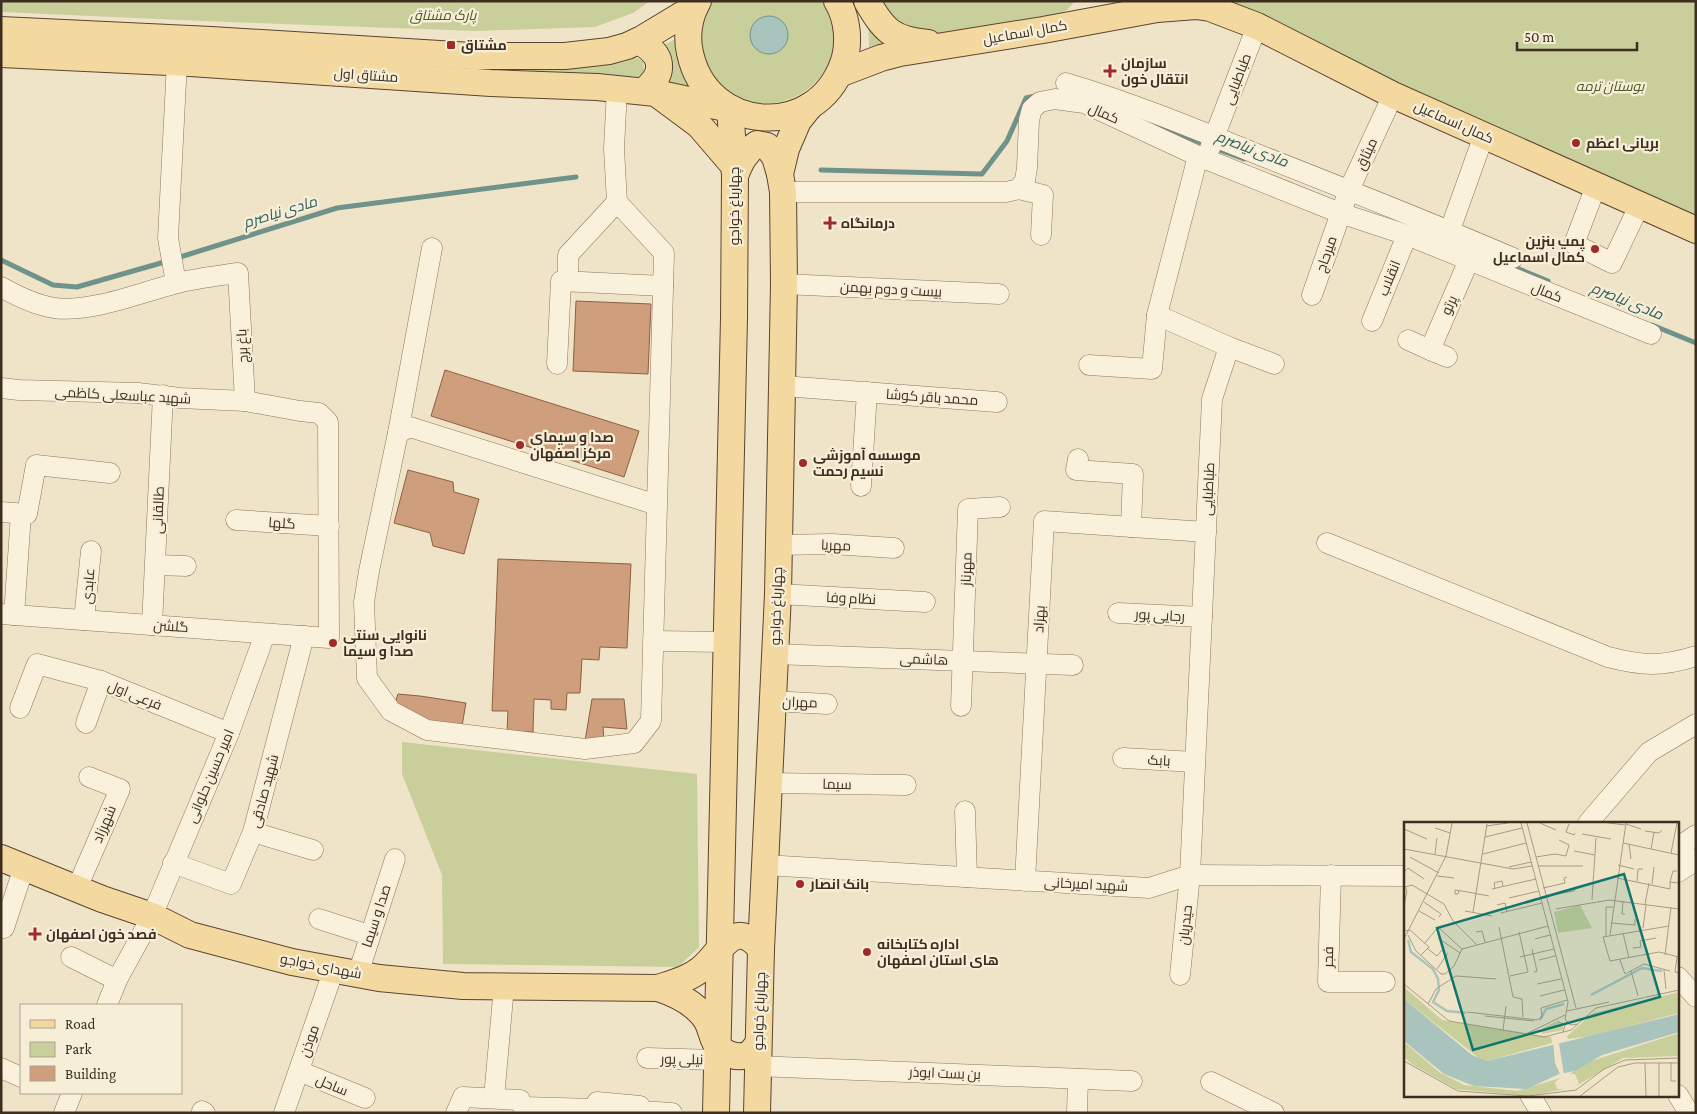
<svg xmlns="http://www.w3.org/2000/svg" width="1697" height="1114" viewBox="0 0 1697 1114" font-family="'Crimson Pro',Cairo,serif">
<rect width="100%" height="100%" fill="#f0e4c8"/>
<g fill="#c9cf9b">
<path d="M 1,1 L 650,1 L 633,13 L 595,27 L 476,31 L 227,22 L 1,12 Z"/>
<path d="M 711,1 L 823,1 C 873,83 745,152 704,59 C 696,41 700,17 711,1 Z"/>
<path d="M 877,1 L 1075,1 L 1067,10 L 1057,15 L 936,37 L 909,33 Z"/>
<path d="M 1220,1 L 1696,1 L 1696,223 Z"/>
<path d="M 868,17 L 893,45 L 869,52 Z"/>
<path d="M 675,39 L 689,87 L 660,85 L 658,49 Z"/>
<path d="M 634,57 L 643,61 L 644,71 L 638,83 L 525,70 L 589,65 Z"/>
<path d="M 402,742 L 697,774 L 699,947 L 678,967 L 443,964 L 442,875 L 402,774 Z"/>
</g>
<circle fill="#a9c4bc" stroke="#6f938a" cx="769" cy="35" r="19"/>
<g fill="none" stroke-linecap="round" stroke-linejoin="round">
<g stroke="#6f938a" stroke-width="5">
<path d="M 1147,121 L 1206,145"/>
<path d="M 1214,148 L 1244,159"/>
<path d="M 821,170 L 982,174 L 1007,141 L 1026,98 L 1035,96"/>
<path d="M 177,258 L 337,208 L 576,177"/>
<path d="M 1,260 L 53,285 L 77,287 L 168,261"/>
<path d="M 1509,265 L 1548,281"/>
<path d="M 1652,325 L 1696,343"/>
</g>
</g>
<g fill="#cf9f7d" stroke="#8d5f41">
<path d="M 576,301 L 651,304 L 648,374 L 573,371 Z"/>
<path d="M 445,370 L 639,431 L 624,477 L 431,416 Z"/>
<path d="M 408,470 L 453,482 L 454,492 L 479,499 L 464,554 L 433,546 L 430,533 L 394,523 Z"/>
<path d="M 498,559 L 631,564 L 627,648 L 600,647 L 599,660 L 582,659 L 580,693 L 567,693 L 566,710 L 551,709 L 551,700 L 534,699 L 533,732 L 507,731 L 508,711 L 492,711 Z"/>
<path d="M 398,694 L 420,696 L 466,703 L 462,726 L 410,720 L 394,706 Z"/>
<path d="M 592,699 L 624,699 L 627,729 L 603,727 L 604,741 L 585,741 Z"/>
</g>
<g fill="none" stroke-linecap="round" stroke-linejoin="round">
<g stroke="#8d765c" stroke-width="21">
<g id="minor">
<path d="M 1066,83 C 1133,103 1198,130 1262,156 C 1346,189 1430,222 1513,258"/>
<path d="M 617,89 L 614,149 L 617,202 L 664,253 L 651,721 L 634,743 L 585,749 L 427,730 L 391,711 L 367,678 L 364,602 L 369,571 L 398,433 L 410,427 L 657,505"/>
<path d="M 1210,148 L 1257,26"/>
<path d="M 1596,186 L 1574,244 L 1612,263 L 1640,204"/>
<path d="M 1019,189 L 1043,195 L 1041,235"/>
<path d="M 783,192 L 1006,192 L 1019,189 L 1025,180 L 1027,168 L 1029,120 L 1032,109 L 1040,102 L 1055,99 L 1084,103 L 1198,156 L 1340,213 L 1407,235 L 1651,334"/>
<path d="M 1445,244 L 1484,135"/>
<path d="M 568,282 L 568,255 L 617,202"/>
<path d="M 176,283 L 168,238 L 177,62"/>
<path d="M 784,284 L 999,294"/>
<path d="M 1,287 C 17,296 36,305 54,308 C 90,313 139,293 174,284 C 195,278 217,276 238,273 L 245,401"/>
<path d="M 1312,295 L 1349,190 L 1393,95"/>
<path d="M 1372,321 L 1407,235"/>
<path d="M 1408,340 L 1430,350"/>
<path d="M 1229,347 L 1274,364"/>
<path d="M 1447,357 L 1430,350 L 1469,260"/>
<path d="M 557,364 L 561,281 L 663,286"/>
<path d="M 1089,365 L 1152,369 L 1157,315"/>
<path d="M 783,386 L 997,402"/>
<path d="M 1,388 L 19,390 L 138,393 L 180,398 L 245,401 L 300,411 L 319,413 L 328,422 L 329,638 L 1,614"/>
<path d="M 398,433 L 432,248"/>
<path d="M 1078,459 L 1076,470 L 1133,474 L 1131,527"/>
<path d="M 861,486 L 867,392"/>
<path d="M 1,512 L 27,514 L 36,465 L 110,473"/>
<path d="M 236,520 L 329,526"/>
<path d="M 1327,543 L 1608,657 C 1643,666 1661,667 1696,656"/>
<path d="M 778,545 L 832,544 L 894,548"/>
<path d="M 156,565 L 186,566"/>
<path d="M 778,594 L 925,602"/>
<path d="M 1118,613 L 1202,617"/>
<path d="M 14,615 L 21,514"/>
<path d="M 84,620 L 91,551"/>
<path d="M 152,625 L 163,395"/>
<path d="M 653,641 L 726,642"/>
<path d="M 774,654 L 1073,665"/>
<path d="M 772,701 L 827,704"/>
<path d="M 961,706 L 968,509 L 1000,507"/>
<path d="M 20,708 L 37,664 L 101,681 L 229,733"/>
<path d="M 86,723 L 101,681"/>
<path d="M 1123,758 L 1195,762"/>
<path d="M 769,783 L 906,785"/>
<path d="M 965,811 L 967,877"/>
<path d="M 1588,823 L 1649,752 L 1696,724"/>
<path d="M 253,832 L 313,850"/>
<path d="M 173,863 L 231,884 L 253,832 L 304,636"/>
<path d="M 765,865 L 1149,888 L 1190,875 L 1406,876"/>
<path d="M 1678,872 L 1692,863 L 1680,846 L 1696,835"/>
<path d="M 1331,875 L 1328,982 L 1385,982"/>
<path d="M 1025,881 L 1044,521 L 1206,532"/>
<path d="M 77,888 L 120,789 L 89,777"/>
<path d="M 319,919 L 369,935"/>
<path d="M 4,928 L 24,867"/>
<path d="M 71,957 L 117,980"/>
<path d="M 358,974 L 395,859"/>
<path d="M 1180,975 L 1190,875 L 1212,399 L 1229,347 L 1157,315 L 1198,156"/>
<path d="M 1678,977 L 1696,997"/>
<path d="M 107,1005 L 117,980 L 152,916 L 229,733 L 265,634"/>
<path d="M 647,1058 L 716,1060"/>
<path d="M 758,1066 L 1132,1081"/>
<path d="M 1,1068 L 21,1077"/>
<path d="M 299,1071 L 365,1098"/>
<path d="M 1211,1082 L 1274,1113"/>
<path d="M 1530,1095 L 1541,1113"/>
<path d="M 1678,1095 L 1689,1113"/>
<path d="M 494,1098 L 504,986"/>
<path d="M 202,1111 L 205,1113"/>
<path d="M 64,1113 L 72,1093"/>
<path d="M 284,1113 L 334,969"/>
<path d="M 456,1113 L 463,1097 L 520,1100 L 523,1107 L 596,1109 L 597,1102 L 640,1106 L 640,1111 L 672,1113"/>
<path d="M 1077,1113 L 1078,1079"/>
</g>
</g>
<g stroke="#5b4430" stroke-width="28">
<g id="major">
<path d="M 698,1 C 689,16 686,36 690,53 C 707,133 815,141 843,64 C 850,44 848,19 837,1"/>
<path d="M 867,1 C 884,31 893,40 928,43"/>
<path d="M 1,30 L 211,40 L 472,56 L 565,56 L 609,51 L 627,46 L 642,39 L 695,7"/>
<path d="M 638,41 C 664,54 666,73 644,91"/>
<path d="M 1,54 L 190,63 L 491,83 L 597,87 L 656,93 L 730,109"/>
<path d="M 839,74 L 881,58 L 900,53 L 1043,30 L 1157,9 L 1196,6 L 1210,8 L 1257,26 L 1393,95 L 1696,230"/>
<path d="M 660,96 L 699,125 L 735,167"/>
<path d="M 735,176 C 740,163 745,152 757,144 L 767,146 L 775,157 L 780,174"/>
<path d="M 1,858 L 102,899 L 152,916 L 190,935 L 292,962 L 379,978 L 463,986 L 658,988 C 673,983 689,979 701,969 C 721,953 733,916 761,949"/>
<path d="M 658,988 C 673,993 687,999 698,1010 C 712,1023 709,1031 716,1044 C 722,1053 736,1059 747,1055 C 751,1053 755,1048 758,1044"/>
<path d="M 716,1113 L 734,318 L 735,176 L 730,109"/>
<path d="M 757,1113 L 761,949 L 778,594 L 784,284 L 783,192 L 780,174 L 786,149 L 798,121 L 810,106"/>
</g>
</g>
<use href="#minor" stroke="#faf1dc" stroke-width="20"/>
<use href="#major" stroke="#f3d9a0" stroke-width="26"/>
</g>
<g fill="#9e2a2b" stroke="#f7eed8" stroke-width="2">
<rect x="446" y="40" width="10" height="10" rx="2.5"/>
<path d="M1107.5 63.5h5v5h5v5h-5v5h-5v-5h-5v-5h5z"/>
<circle cx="1576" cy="143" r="5"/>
<path d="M827.5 215.5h5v5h5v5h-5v5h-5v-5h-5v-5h5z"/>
<circle cx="1595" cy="249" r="5"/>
<circle cx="520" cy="445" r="5"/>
<circle cx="803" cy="463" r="5"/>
<circle cx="333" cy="643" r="5"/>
<circle cx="800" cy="884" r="5"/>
<path d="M32.5 926.5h5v5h5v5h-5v5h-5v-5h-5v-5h5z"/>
<circle cx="867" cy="952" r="5"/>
</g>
<g text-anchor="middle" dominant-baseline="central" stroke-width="4.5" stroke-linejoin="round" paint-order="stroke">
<g font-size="14" font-style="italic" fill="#4d5a26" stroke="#f7eed8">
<text x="443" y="15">پارک مشتاق</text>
<text x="1610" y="86">بوستان ترمه</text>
</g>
<g font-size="14" fill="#3d2e20" stroke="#f7eed8">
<text transform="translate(1025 32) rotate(-10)">کمال اسماعیل</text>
<text transform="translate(366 75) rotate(4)">مشتاق اول</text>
<text transform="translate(1237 79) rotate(-69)">طباطبایی</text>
<text transform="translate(1104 113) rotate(24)">کمال</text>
<text transform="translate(1454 122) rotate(24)">کمال اسماعیل</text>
<text transform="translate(1366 154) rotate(-65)">میثاق</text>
<text transform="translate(734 206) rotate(-90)">چهارباغ خواجو</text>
<text transform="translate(1326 254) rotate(-71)">میرحاج</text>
<text transform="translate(1389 278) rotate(-68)">انقلاب</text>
<text transform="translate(891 289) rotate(3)">بیست و دوم بهمن</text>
<text transform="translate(1547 292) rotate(22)">کمال</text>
<text transform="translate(1449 305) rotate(-66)">پرتو</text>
<text transform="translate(242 346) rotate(-93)">باغ برج</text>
<text transform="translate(123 395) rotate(3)">شهید عباسعلی کاظمی</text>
<text transform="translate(932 397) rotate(4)">محمد باقر کوشا</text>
<text transform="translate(1208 489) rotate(-87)">طباطبایی</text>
<text transform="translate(158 510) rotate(-88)">طالقانی</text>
<text transform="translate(282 523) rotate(4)">گلها</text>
<text transform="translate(836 545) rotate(2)">مهریا</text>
<text transform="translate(966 569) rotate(-88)">مهرناز</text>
<text transform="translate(88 586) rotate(-85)">عابدی</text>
<text transform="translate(851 598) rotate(3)">نظام وفا</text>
<text transform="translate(776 606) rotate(-88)">چهارباغ خواجو</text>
<text transform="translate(1160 615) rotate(3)">رجایی پور</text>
<text transform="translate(1039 619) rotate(-87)">بهزاد</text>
<text transform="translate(171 626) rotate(4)">گلشن</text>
<text transform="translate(924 659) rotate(2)">هاشمی</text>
<text transform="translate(135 695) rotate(22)">فرعی اول</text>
<text transform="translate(800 702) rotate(2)">مهران</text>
<text transform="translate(1159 760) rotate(3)">بابک</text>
<text transform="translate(210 776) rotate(-67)">امیر حسین حلوانی</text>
<text transform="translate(837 784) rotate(1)">سیما</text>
<text transform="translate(264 791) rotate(-75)">شهید صادقی</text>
<text transform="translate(104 824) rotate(-67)">شهرزاد</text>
<text transform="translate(1086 884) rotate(3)">شهید امیرخانی</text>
<text transform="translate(376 916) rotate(-72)">صدا و سیما</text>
<text transform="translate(1185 925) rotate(-84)">حیدریان</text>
<text transform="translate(1328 957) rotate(-88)">فجر</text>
<text transform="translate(321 966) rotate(11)">شهدای خواجو</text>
<text transform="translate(759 1011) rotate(-88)">چهارباغ خواجو</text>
<text transform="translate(309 1041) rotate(-71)">موذن</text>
<text transform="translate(682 1059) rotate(1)">نیلی پور</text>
<text transform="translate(945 1073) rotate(2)">بن بست ابوذر</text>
<text transform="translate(332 1085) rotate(23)">ساحل</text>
</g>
<g font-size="14" font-weight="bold" fill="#3d2e20" stroke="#f7eed8" text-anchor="start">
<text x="461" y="45">مشتاق</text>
<text x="1121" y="63">سازمان<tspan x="1121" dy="16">انتقال خون</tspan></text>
<text x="1586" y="143">بریانی اعظم</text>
<text x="841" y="223">درمانگاه</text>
<text x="1585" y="241" text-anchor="end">پمپ بنزین<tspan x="1585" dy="16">کمال اسماعیل</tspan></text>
<text x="530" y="437">صدا و سیمای<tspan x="530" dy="16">مرکز اصفهان</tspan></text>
<text x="813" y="455">موسسه آموزشی<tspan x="813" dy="16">نسیم رحمت</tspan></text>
<text x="343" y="635">نانوایی سنتی<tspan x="343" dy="16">صدا و سیما</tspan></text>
<text x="810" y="884">بانک انصار</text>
<text x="46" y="934">فصد خون اصفهان</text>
<text x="877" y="944">اداره کتابخانه<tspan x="877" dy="16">های استان اصفهان</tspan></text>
</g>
<g font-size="15" font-style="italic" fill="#2f5d5a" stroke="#f7eed8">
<text transform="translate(1252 149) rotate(21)">مادی نیاصرم</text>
<text transform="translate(280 212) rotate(-17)">مادی نیاصرم</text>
<text transform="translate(1627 301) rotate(22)">مادی نیاصرم</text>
</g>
</g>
<g transform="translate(1404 822)">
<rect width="275" height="275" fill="#f0e4c8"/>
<path d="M 176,83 L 188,106 L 154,111 L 150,90 ZM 0,165 L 38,198 L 147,215 L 148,221 L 83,239 L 75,236 L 0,177 ZM 275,170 L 275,191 L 187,214 L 164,217 L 163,214 L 189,191 ZM 151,200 L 157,201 L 160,208 L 138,212 L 139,206 ZM 275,211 L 275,234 L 219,236 L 164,269 L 175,262 L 171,252 L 166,252 L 187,239 ZM 0,220 L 35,250 L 60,263 L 113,269 L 156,256 L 151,260 L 153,267 L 161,267 L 124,274 L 52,267 L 8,242 L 0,235 Z" fill="#c9cf9b"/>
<path d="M 0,177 L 68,233 L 83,239 L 275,192 L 275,210 L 198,233 L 171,249 L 155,252 L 123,267 L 70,264 L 40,252 L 0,219 Z" fill="#a9c4bc"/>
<path d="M 149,219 L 155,222 L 160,253 L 157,254 L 151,241 Z" fill="#f0e4c8"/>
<path fill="none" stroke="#a9c4bc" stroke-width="2.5" d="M 4,118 L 7,130 L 29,147 L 34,157 L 35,168 L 29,180 L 43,189 L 62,191M 187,173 L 238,146 L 258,149M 136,198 L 142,187 L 160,182"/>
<path fill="none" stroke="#a89b85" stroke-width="1" d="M 117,1 L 164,180 L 161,197 L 166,203 L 174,202M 123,1 L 172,186M 136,1 L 152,8M 205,1 L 221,3M 165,2 L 162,10 L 170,13 L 171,11M 222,2 L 237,7M 82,4 L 104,1M 31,6 L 46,11M 0,7 L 23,17M 241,9 L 255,11 L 258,8M 178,12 L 207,17M 81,15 L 118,6M 219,21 L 275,33M 225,22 L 227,37M 0,27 L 109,47 L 128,44M 247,27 L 250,10M 170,29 L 191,33M 267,31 L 273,1M 31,32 L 33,16M 79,32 L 122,21M 6,35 L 35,51M 132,35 L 151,32 L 162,34 L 165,23 L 155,18M 214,43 L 230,47M 134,44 L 179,44M 105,45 L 127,40M 273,49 L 269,49 L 266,60 L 275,61M 0,50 L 4,46 L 20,57M 33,54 L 50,56M 213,56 L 266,67 L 266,60M 233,59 L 234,47 L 239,47M 248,62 L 250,45M 1,65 L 8,63 L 40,82 L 49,99 L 73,123M 91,66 L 90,61 L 98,59 L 99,64M 139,66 L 161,61 L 160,56 L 163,55M 88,67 L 132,57M 55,69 L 54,72 L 51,72 L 51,68 L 58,69 L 85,74M 142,74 L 170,69 L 174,64M 105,76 L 135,69M 188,78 L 192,16M 219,79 L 218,92 L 221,92M 20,80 L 37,92 L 35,95M 241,82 L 245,61M 0,83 L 3,69 L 1,65M 93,83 L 101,81 L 103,90M 152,87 L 205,78 L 275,87M 15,89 L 31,98M 61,89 L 88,94M 69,90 L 83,2M 97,91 L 138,81M 207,101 L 231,103 L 231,97M 265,104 L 199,115 L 206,139 L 255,130 L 275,135M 95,105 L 109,175 L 118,177 L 119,195M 239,106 L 242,83M 0,109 L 6,108 L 25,125 L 17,133M 72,110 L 78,109 L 81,120M 219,111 L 225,136M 4,113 L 12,129 L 37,152 L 41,152 L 50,144 L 58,127 L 144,104M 206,113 L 222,1M 202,114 L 202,85 L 209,85M 34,116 L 56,131M 0,117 L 42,34 L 48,1M 131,117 L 146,113M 21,121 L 34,105 L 58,127M 229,126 L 237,125 L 236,119 L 252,116M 24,127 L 33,134 L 38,128M 128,127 L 133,149 L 130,150M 261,133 L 267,85M 116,135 L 150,127M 273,135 L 271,150 L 275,151M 135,138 L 151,134M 216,138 L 221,152 L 240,142 L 266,149M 33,147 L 44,131M 260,148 L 262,167M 227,149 L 234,174M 106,154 L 124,150 L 115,110M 0,162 L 45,199 L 140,215 L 167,208 L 192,186 L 275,168M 133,162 L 157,157M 136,174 L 160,168M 24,182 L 32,167 L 52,154 L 92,157M 163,189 L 205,180M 63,190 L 133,198 L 138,195 L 137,186 L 163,178M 81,194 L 130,199M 153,199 L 161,203 L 159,210M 99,208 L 102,184M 122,212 L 161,193M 0,239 L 54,269 L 124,274 L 172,268 L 200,247 L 221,238 L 275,236M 267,240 L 267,259 L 272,259M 241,241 L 242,274M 176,274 L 214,245 L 231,241 L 275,241M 255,274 L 255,241"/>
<path fill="#0f766e" fill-opacity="0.15" stroke="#0f766e" stroke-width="2.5" d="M 220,52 L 256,175 L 69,228 L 33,106 Z"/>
<rect width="275" height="275" fill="none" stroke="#3d2e20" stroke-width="2.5"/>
</g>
<rect width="1697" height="1114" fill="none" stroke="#3d2e20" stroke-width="5"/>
<rect x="20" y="1004" width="162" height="90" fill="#f7eed8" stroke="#ada18e"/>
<rect x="30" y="1020" width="25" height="8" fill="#f3d9a0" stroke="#ada18e"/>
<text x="65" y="1029" font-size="15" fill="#3d2e20">Road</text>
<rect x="30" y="1042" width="25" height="15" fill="#c9cf9b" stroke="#ada18e"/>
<text x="65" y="1054" font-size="15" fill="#3d2e20">Park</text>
<rect x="30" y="1066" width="25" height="15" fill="#cf9f7d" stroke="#ada18e"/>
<text x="65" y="1079" font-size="15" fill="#3d2e20">Building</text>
<path d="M1517 42v8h120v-8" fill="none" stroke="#3d2e20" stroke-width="2.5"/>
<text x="1524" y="42" font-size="15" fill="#3d2e20" stroke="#f7eed8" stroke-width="4" paint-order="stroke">50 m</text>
</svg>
